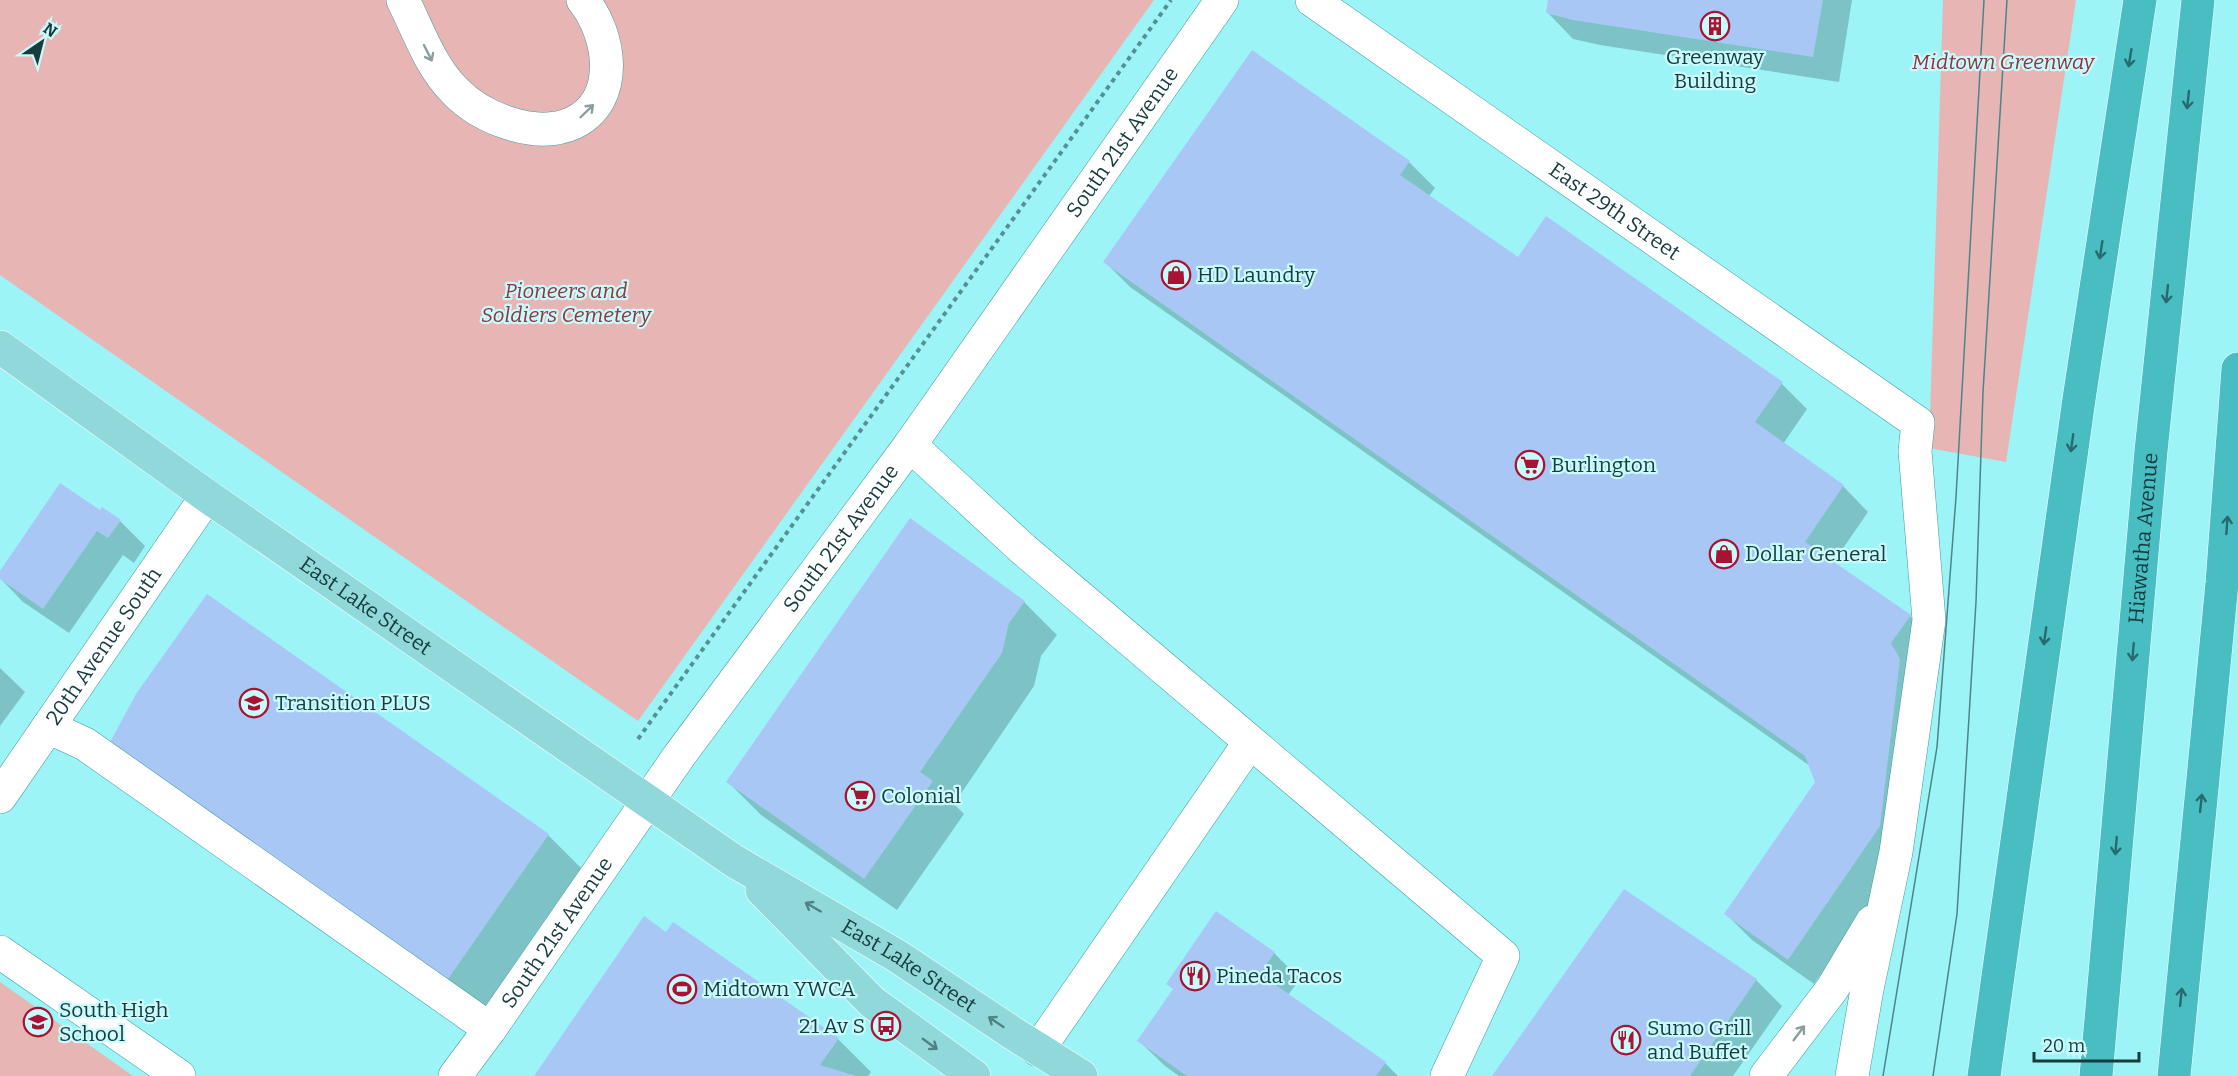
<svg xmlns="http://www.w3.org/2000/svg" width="2238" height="1076" viewBox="0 0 2238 1076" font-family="Bitter,serif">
<rect width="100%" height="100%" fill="#9df4f7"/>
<g fill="#e6b5b4">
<path d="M 0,0 L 1154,0 L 638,721 L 0,275 Z"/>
<path d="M 1943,0 L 2076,0 L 2006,462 L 1929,448 Z"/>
<path d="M 0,982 L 133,1076 L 0,1076 Z"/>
</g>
<g fill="#0003">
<path d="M 1550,0 L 1852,0 L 1839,82 L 1600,45 L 1573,39 L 1548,13 Z"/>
<path d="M 1409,162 L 1435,188 L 1429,196 L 1519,260 L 1782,384 L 1807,409 L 1783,444 L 1843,486 L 1868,512 L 1833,563 L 1910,616 L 1935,642 L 1905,852 L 1814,984 L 1752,940 L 1726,914 L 1817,782 L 1810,766 L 1130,287 L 1105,262 Z"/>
<path d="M 100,512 L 120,521 L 145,546 L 134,563 L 123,555 L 69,633 L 23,602 L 0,578 L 0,573 Z"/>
<path d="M 207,596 L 548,835 L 581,868 L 480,1014 L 143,779 Z"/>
<path d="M 1024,602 L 1057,635 L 1041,656 L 1034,686 L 954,804 L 964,814 L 897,910 L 761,815 L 728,782 Z"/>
<path d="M 0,668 L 25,692 L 0,726 Z"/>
<path d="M 1625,891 L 1756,980 L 1782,1006 L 1733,1076 L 1494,1076 Z"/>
<path d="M 1217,913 L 1274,953 L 1300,979 L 1288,995 L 1385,1063 L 1398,1076 L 1179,1076 L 1165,1066 L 1139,1041 L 1174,990 Z"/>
<path d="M 667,934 L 838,1039 L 871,1072 L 868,1076 L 536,1076 Z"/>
</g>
<g fill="#a9c7f4">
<path d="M 1548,0 L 1823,0 L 1813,57 L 1573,20 L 1546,13 Z"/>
<path d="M 1252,50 L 1410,161 L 1400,175 L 1518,257 L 1546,216 L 1783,382 L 1755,422 L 1844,485 L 1805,542 L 1911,615 L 1891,643 L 1900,659 L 1880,826 L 1788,960 L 1724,914 L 1815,782 L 1805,756 L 1103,262 Z"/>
<path d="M 60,483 L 100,510 L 102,507 L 121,520 L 108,538 L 97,531 L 43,609 L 0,579 L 0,571 Z"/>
<path d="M 910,518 L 1025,601 L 1009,623 L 1002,653 L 920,772 L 933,781 L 864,879 L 726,782 Z"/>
<path d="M 207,594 L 549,834 L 446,982 L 108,746 L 136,694 Z"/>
<path d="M 1624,889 L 1757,979 L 1690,1076 L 1492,1076 Z"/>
<path d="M 1216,911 L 1275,952 L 1260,974 L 1386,1062 L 1376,1076 L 1187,1076 L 1137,1041 L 1173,989 L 1166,984 Z"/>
<path d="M 644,916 L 666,932 L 673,922 L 839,1038 L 820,1065 L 856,1076 L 534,1076 Z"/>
</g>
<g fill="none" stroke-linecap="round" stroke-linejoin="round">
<g stroke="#419a9d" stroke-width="34">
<g id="minor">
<path d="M 403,0 C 419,32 430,66 455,91 C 481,118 536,140 573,123 C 621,100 611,35 583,0"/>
<path id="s1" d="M 1312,0 L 1918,423 L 1915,451 L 1929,620 L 1896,852 L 1867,989 L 1852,1076"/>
<path d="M 910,445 L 1023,549 L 1503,956 L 1447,1076"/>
<path d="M 48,727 L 85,744 L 490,1029"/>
<path id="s2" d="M 0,797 L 207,496"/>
<path d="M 0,952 L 179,1076"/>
<path d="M 1038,1050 L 1250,742"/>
<path id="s3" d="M 455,1076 L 490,1029 L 679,756 L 910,445 L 1222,0"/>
<path d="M 1766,1076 L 1832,989 L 1872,922"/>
</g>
</g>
<g stroke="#fff" stroke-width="34">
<g id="major">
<path id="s4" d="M 0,347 L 207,496 L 734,861 L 897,956 L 1014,1034 L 1081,1076"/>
<path d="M 762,890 L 872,1002 L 974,1076"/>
</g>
</g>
<g stroke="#fff" stroke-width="34">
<g id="highway">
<path d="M 1984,1076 L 2079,399 L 2140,0"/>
<path id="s5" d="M 2096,1076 L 2151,451 L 2198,0"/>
<path d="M 2174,1076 L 2222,583 L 2238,369"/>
</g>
</g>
<path stroke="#559193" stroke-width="4" stroke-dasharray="4.5 4.5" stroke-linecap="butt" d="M 638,739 L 1171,0"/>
<use href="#minor" stroke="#fff" stroke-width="33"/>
<use href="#major" stroke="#91d8db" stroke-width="33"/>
<use href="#highway" stroke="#48bec3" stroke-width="33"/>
<g stroke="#4c8588" stroke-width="1.5">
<path d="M 1883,1076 L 1937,747 L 1956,497 L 1984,0"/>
<path d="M 1933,1076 L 1957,914 L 1976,602 L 1983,392 L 2007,0"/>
</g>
</g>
<defs><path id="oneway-shaft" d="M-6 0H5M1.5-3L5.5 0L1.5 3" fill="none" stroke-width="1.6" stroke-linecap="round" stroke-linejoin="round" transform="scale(1.5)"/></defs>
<g stroke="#8b9e9e">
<use href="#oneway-shaft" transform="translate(428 53) rotate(63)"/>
<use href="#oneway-shaft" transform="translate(587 111) rotate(-44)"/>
<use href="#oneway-shaft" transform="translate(1799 1033) rotate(-53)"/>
</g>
<g stroke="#286a6d">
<use href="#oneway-shaft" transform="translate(2130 58) rotate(99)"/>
<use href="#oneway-shaft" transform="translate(2188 100) rotate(96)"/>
<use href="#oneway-shaft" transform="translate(2101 250) rotate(99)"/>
<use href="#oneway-shaft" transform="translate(2167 294) rotate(96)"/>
<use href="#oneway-shaft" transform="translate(2072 443) rotate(98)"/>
<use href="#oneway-shaft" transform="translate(2227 525) rotate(-86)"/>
<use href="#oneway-shaft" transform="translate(2045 636) rotate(98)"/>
<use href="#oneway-shaft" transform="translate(2133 652) rotate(95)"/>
<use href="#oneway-shaft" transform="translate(2201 803) rotate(-84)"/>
<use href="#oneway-shaft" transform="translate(2116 846) rotate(95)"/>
<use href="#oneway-shaft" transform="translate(2181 997) rotate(-84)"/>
</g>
<g stroke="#4e8285">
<use href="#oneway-shaft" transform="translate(813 907) rotate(-150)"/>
<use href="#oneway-shaft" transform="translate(996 1022) rotate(-146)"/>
<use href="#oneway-shaft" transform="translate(930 1044) rotate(36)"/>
</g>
<defs>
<g id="building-ring" transform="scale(1.5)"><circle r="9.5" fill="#c9fafc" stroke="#a91230" stroke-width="1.5"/><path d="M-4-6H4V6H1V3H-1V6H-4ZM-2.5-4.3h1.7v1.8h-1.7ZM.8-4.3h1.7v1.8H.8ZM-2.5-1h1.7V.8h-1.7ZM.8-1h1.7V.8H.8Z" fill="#a91230"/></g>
<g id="shop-ring" transform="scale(1.5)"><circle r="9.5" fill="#c9fafc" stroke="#a91230" stroke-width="1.5"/><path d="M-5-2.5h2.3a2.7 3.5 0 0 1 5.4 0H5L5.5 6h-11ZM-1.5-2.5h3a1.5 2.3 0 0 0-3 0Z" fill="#a91230"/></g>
<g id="supermarket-ring" transform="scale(1.5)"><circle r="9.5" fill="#c9fafc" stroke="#a91230" stroke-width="1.5"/><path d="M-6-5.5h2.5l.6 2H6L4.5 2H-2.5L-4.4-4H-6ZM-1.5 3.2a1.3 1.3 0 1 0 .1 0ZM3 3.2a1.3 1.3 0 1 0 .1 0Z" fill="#a91230"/></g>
<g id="school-ring" transform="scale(1.5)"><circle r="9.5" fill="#c9fafc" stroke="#a91230" stroke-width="1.5"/><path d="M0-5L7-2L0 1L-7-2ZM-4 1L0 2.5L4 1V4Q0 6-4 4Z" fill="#a91230"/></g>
<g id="restaurant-ring" transform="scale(1.5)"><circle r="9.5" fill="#c9fafc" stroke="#a91230" stroke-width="1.5"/><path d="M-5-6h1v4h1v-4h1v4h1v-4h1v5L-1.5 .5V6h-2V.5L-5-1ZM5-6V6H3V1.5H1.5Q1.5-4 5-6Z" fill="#a91230"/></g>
<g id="stadium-ring" transform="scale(1.5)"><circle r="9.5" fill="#c9fafc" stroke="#a91230" stroke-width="1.5"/><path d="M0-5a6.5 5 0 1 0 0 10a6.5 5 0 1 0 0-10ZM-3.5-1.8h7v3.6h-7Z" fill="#a91230"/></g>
<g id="bus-ring" transform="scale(1.5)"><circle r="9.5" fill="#c9fafc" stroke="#a91230" stroke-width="1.5"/><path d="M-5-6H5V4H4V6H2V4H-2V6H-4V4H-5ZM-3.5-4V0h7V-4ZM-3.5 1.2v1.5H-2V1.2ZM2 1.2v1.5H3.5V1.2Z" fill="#a91230"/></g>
</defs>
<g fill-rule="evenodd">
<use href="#building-ring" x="1715" y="26"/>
<use href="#shop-ring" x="1176" y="275"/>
<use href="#supermarket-ring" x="1530" y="465"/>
<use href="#shop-ring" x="1724" y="554"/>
<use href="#school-ring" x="254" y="703"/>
<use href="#supermarket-ring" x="860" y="796"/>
<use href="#restaurant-ring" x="1195" y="976"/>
<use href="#stadium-ring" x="682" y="989"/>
<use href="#school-ring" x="38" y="1022"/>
<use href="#bus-ring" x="886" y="1026"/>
<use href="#restaurant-ring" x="1626" y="1040"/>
</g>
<g text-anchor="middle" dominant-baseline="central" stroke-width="4.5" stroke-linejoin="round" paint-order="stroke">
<g font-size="21" fill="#173c3e" stroke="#c9fafc" text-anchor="start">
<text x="1715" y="57" text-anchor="middle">Greenway<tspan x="1715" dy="24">Building</tspan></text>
<text x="1197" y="275">HD Laundry</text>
<text x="1551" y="465">Burlington</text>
<text x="1745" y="554">Dollar General</text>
<text x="275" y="703">Transition PLUS</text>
<text x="881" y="796">Colonial</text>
<text x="1216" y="976">Pineda Tacos</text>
<text x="703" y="989">Midtown YWCA</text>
<text x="59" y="1010">South High<tspan x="59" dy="24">School</tspan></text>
<text x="865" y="1026" text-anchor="end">21 Av S</text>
<text x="1647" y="1028">Sumo Grill<tspan x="1647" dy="24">and Buffet</tspan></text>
</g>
<g font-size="21" font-style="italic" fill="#8e363c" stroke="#c9fafc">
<text x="2003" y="62">Midtown Greenway</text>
<text x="566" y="291">Pioneers and<tspan x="566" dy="24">Soldiers Cemetery</tspan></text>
</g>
<g font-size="21" fill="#173c3e" stroke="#c9fafc">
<text stroke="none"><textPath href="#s3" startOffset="1148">South 21st Avenue</textPath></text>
<text stroke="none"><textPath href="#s1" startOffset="369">East 29th Street</textPath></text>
<text stroke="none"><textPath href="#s5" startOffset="540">Hiawatha Avenue</textPath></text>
<text stroke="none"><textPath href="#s3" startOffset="662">South 21st Avenue</textPath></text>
<text stroke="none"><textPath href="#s4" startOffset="448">East Lake Street</textPath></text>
<text stroke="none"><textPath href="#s2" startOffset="183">20th Avenue South</textPath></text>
<text stroke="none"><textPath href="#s3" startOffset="176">South 21st Avenue</textPath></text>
<text stroke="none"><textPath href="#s4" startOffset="1100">East Lake Street</textPath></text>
</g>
</g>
<g transform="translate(42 42) rotate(35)" stroke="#c9fafc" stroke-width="4.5" paint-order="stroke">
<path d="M0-4.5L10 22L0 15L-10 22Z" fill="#173c3e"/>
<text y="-9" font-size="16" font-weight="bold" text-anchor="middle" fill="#173c3e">N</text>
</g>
<path d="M2034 1052v9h105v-9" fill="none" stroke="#173c3e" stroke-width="3"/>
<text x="2043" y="1052" font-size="18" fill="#173c3e" stroke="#c9fafc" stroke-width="4.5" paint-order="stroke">20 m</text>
</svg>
